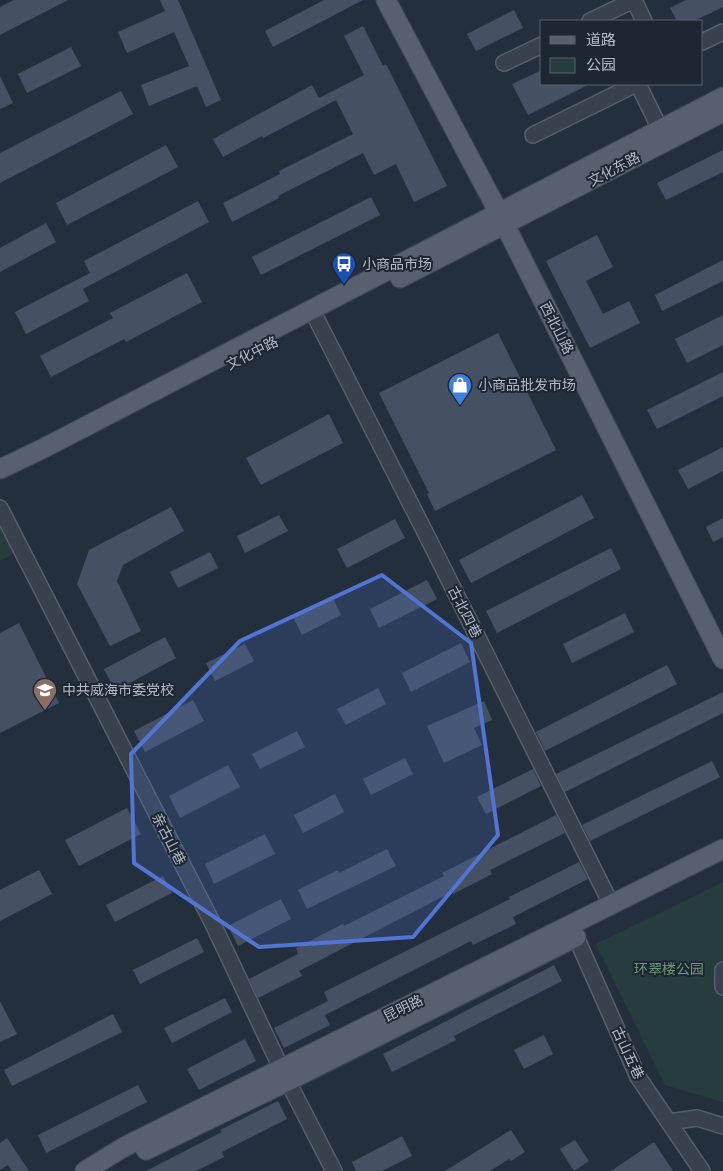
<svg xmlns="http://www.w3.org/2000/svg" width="723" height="1171" viewBox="0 0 723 1171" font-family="'DejaVu Sans','Noto Sans SC',sans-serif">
<rect width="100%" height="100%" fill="#242f3e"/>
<g fill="#263c3f">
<path d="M 0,521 L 17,552 L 0,561 Z"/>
<path d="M 723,882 L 723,1102 L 665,1085 L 596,944 Z"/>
</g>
<g fill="#455162">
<path d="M 14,0 L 68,0 L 0,35 L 0,7 Z"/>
<path d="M 160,0 L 178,0 L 221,100 L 206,107 L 197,86 L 149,106 L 141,85 L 189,66 L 174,32 L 127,53 L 118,32 L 165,11 Z"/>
<path d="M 324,0 L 363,0 L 273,47 L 265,31 Z"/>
<path d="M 686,0 L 723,0 L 723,7 L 694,21 L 677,21 L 670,8 Z"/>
<path d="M 514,10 L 523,28 L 476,51 L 467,34 Z"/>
<path d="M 363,26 L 383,66 L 386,64 L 447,186 L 414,202 L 396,164 L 374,175 L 363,153 L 278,196 L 279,198 L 232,222 L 223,203 L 280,174 L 279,171 L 353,134 L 336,100 L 263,138 L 262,136 L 223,157 L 213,139 L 312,85 L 319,98 L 364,75 L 344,36 Z"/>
<path d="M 71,47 L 81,66 L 27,93 L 18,74 Z"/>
<path d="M 542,70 L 542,84 L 590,84 L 528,115 L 512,84 Z"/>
<path d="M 0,76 L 13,103 L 0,109 Z"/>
<path d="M 121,91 L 133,114 L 0,183 L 0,153 Z"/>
<path d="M 166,145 L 178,167 L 67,225 L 56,203 Z"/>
<path d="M 723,150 L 723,172 L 666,200 L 657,183 Z"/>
<path d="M 371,197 L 380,215 L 261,275 L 252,257 Z"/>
<path d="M 198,201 L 209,222 L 83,289 L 89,301 L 26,334 L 15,312 L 90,273 L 84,261 Z"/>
<path d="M 46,223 L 56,242 L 0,272 L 0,248 Z"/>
<path d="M 597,235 L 613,267 L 586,281 L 603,314 L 629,301 L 640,323 L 590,348 L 546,261 Z"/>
<path d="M 723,260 L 723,281 L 662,311 L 655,295 Z"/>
<path d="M 187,273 L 202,302 L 126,342 L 124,339 L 51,377 L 40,356 L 113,318 L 110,313 Z"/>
<path d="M 723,315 L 723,345 L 687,363 L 675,339 Z"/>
<path d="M 498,333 L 556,450 L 435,511 L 427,494 L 429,493 L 379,393 Z"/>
<path d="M 723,372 L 723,396 L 657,429 L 647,410 Z"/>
<path d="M 329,414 L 343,443 L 261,485 L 246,458 Z"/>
<path d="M 723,447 L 723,471 L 688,489 L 678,470 Z"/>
<path d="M 582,495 L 594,518 L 471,583 L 459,560 Z"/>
<path d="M 171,507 L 184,531 L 123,565 L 117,581 L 141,631 L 110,646 L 77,584 L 89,550 Z"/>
<path d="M 279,515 L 288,531 L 245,553 L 237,536 Z"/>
<path d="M 723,518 L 723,537 L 713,542 L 706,527 Z"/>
<path d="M 395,519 L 405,538 L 347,568 L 337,549 Z"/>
<path d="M 611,548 L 621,569 L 497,633 L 486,611 Z"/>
<path d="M 210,552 L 218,568 L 178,588 L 170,572 Z"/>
<path d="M 427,580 L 437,599 L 379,628 L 370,609 Z"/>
<path d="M 333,598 L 341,615 L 302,635 L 293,617 Z"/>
<path d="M 625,613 L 634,632 L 572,663 L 563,644 Z"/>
<path d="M 19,623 L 59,703 L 0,733 L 0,633 Z"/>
<path d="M 165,637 L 176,658 L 115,691 L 104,669 Z"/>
<path d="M 461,643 L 470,662 L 411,692 L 402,673 Z"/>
<path d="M 245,644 L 254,661 L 215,681 L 206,663 Z"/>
<path d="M 667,665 L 677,684 L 545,751 L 536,732 Z"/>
<path d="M 378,688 L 386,704 L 346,725 L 337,709 Z"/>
<path d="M 723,692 L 723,713 L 565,792 L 556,774 Z"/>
<path d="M 193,700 L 204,721 L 145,752 L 134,731 Z"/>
<path d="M 484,701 L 492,720 L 474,728 L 482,745 L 444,763 L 427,726 Z"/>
<path d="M 297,731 L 305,747 L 260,769 L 252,754 Z"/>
<path d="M 405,758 L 413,774 L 371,795 L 363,779 Z"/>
<path d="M 712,761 L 720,777 L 590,841 L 582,825 Z"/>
<path d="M 228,765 L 240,787 L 180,818 L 169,796 Z"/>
<path d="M 533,769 L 541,786 L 486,814 L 477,797 Z"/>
<path d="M 335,794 L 344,812 L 303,833 L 294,815 Z"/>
<path d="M 127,808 L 141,834 L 79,866 L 65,840 Z"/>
<path d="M 556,815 L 565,833 L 490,870 L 492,874 L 453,894 L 452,892 L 299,971 L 302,976 L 258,998 L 249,979 L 298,954 L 296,948 L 343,924 L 344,926 L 444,876 L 442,873 Z"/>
<path d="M 265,834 L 275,854 L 214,884 L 205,864 Z"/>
<path d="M 387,849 L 396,866 L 307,909 L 298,890 L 338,870 L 339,873 Z"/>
<path d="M 579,862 L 588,879 L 513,917 L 516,924 L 473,945 L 471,941 L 325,1015 L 330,1025 L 284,1048 L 274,1028 L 328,1001 L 324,992 L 510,899 L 509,897 Z"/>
<path d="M 39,870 L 52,894 L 0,921 L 0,890 Z"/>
<path d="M 163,876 L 172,893 L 115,922 L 106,905 Z"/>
<path d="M 281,899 L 291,919 L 238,946 L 228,926 Z"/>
<path d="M 197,938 L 204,952 L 140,984 L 133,970 Z"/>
<path d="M 554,965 L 562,981 L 454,1036 L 456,1040 L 392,1072 L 383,1054 Z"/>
<path d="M 225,998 L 232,1012 L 172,1043 L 164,1028 Z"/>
<path d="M 0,1001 L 17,1034 L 0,1042 Z"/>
<path d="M 113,1014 L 122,1032 L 12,1086 L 4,1070 Z"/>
<path d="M 544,1035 L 553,1054 L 524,1069 L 514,1050 Z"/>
<path d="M 245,1039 L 256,1061 L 199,1090 L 187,1069 Z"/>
<path d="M 138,1085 L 147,1102 L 46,1153 L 38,1135 Z"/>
<path d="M 278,1101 L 287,1119 L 222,1152 L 224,1157 L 196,1171 L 146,1171 L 222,1132 L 220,1130 Z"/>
<path d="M 511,1130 L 525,1152 L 511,1161 L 509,1159 L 490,1171 L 445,1171 Z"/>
<path d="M 402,1136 L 412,1156 L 382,1171 L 356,1171 L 352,1162 Z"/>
<path d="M 7,1138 L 29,1171 L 12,1171 L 8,1165 L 0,1170 L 0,1143 Z"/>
<path d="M 575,1140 L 589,1161 L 574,1171 L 560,1149 Z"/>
<path d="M 654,1142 L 673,1171 L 611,1171 Z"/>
</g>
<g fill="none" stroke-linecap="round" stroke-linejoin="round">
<g stroke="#565f6c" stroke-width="18">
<g id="minor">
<path d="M 590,21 L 634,0 L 644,21"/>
<path d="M 702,42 L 723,32"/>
<path d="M 504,63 L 542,45"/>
<path d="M 638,84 L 660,129"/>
<path d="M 533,135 L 636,84"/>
<path d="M 317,320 L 428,538 L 611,904"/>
<path d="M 0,508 L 212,922 L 281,1068 L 334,1171"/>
<path d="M 572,928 L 638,1077 L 702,1171"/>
<path d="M 723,970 L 723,987"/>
<path d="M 669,1122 L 697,1118 L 723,1126"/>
</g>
</g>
<g stroke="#414a57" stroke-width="21">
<g id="major">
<path d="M 386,0 L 499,213 L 723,659"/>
<path d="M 400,278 L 723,112"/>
<path d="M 0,469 L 40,450 L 723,97"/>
<path d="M 146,1150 L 276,1087 L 576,937"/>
<path d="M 85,1171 L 124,1147 L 723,849"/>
</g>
</g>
<use href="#minor" stroke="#38414e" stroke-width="15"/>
<use href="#major" stroke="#56606e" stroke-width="19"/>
</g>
<path fill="#5274d3" fill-opacity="0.2" stroke="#5274d3" stroke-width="4" stroke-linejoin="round" d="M 382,575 L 471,643 L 498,835 L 413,937 L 259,947 L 134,863 L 131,754 L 240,641 Z"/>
<defs>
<g id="bus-pin" transform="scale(1.25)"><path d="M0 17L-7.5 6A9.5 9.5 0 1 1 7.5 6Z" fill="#1a4fb4" stroke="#1d2633"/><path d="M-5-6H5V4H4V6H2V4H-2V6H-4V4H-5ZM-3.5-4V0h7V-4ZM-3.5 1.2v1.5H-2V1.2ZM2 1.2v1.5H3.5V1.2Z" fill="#fff"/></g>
<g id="shop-pin" transform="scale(1.25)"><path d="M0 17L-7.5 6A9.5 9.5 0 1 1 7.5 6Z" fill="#3f7fe0" stroke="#1d2633"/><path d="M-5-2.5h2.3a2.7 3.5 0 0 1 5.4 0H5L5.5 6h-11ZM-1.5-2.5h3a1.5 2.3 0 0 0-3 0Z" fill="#fff"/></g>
<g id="school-pin" transform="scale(1.25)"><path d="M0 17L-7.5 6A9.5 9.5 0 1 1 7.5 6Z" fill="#8d6e63" stroke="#1d2633"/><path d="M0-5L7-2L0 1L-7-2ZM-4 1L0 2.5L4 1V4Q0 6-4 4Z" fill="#fff"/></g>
</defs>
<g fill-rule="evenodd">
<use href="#bus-pin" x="344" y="264"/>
<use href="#shop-pin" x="460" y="385"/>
<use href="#school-pin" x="45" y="690"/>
</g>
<g text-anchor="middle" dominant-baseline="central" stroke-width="4" stroke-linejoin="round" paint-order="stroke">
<g font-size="14" fill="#b4bcc9" stroke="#1d2633">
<text transform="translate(614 169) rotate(-28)">文化东路</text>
<text transform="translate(557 328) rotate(63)">西北山路</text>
<text transform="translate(252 353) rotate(-27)">文化中路</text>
<text transform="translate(465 612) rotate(63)">古北四巷</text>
<text transform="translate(169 839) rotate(63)">亲古山巷</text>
<text transform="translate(403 1008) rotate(-26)">昆明路</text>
<text transform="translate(628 1053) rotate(65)">古山五巷</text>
</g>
<g font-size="14" fill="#b4bcc9" stroke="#1d2633" text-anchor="start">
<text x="362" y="264">小商品市场</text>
<text x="478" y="385">小商品批发市场</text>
<text x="62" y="690">中共威海市委党校</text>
</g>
<g font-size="14" fill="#6b9a76" stroke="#1d2633">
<text x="669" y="969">环翠楼公园</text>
</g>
</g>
<rect x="540" y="20" width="162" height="65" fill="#1d2633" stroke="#59626f"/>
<rect x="550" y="36" width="25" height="8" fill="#56606e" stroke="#59626f"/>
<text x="586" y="45" font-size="15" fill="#b4bcc9">道路</text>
<rect x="550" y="58" width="25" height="15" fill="#263c3f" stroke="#59626f"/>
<text x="586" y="70" font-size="15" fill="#b4bcc9">公园</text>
</svg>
